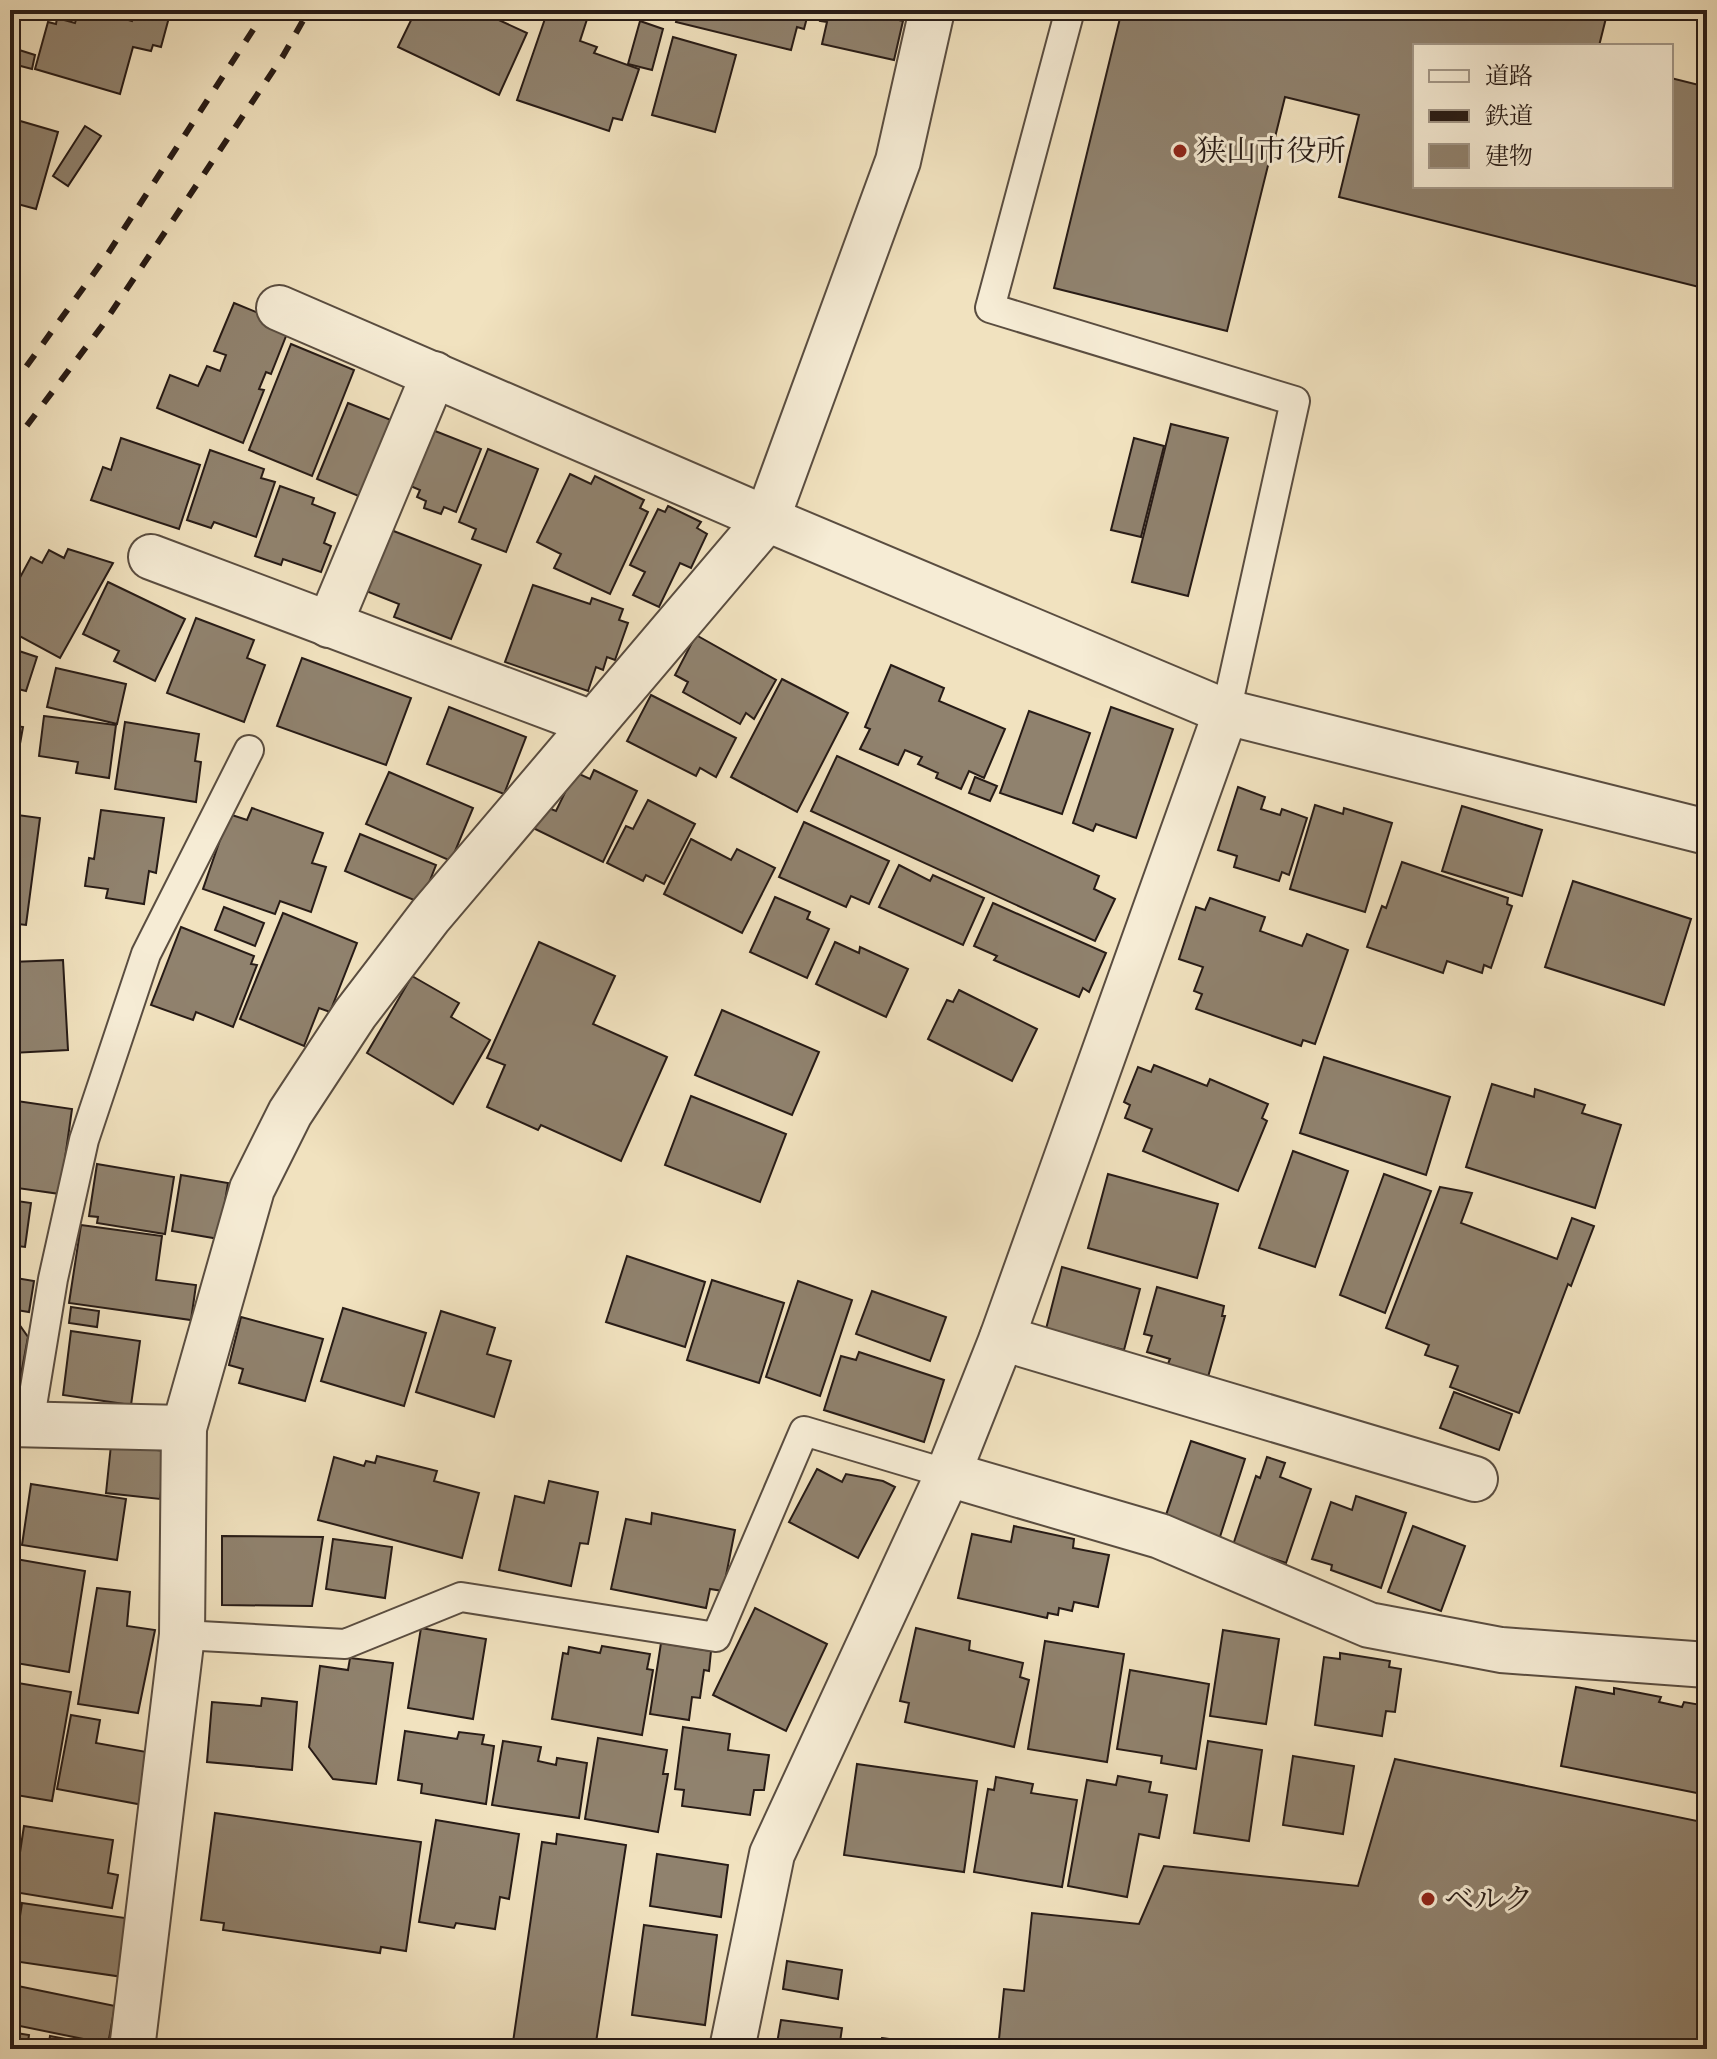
<svg xmlns="http://www.w3.org/2000/svg" width="1717" height="2059" viewBox="0 0 1717 2059" font-family="'IM FELL Double Pica','Noto Serif JP',serif">
<rect width="100%" height="100%" fill="#f1e2bf"/>
<filter id="stains"><feTurbulence type="fractalNoise" baseFrequency=".0025" numOctaves="4"/><feColorMatrix values="0 0 0 0 .2 0 0 0 0 .09 0 0 0 0 .02 0 0 0 .5 -.17"/></filter>
<radialGradient id="worn" r=".72"><stop offset=".6" stop-color="#630" stop-opacity="0"/><stop offset="1" stop-color="#630" stop-opacity=".3"/></radialGradient>
<g fill="#90826e" stroke="#271b16" stroke-width="2">
<path d="M 10,10 L 23,10 L 10,57 Z"/>
<path d="M 79,10 L 108,10 L 107,14 L 132,21 L 136,10 L 171,10 L 161,47 L 153,45 L 151,51 L 133,47 L 120,94 L 35,69 L 48,22 L 56,24 L 57,18 L 75,23 Z"/>
<path d="M 416,10 L 477,10 L 527,33 L 499,95 L 398,47 Z"/>
<path d="M 548,10 L 590,10 L 580,41 L 597,47 L 594,53 L 639,69 L 622,120 L 613,118 L 609,131 L 517,100 Z"/>
<path d="M 679,10 L 809,10 L 804,29 L 797,27 L 791,50 L 676,22 Z"/>
<path d="M 823,10 L 892,10 L 890,18 L 903,21 L 894,60 L 822,44 L 827,22 L 820,21 Z"/>
<path d="M 1122,10 L 1608,10 L 1599,46 L 1415,46 L 1415,186 L 1671,186 L 1671,78 L 1707,87 L 1707,289 L 1339,197 L 1359,115 L 1285,97 L 1227,331 L 1054,288 Z"/>
<path d="M 640,21 L 663,29 L 652,70 L 628,64 Z"/>
<path d="M 673,37 L 736,55 L 715,132 L 652,115 Z"/>
<path d="M 16,49 L 35,55 L 32,69 L 13,64 Z"/>
<path d="M 10,118 L 58,132 L 36,209 L 10,202 Z"/>
<path d="M 85,126 L 101,136 L 68,186 L 53,176 Z"/>
<path d="M 234,303 L 290,326 L 271,374 L 266,372 L 259,389 L 264,390 L 243,443 L 157,408 L 170,375 L 198,386 L 207,366 L 220,371 L 226,355 L 214,351 Z"/>
<path d="M 291,344 L 354,370 L 312,476 L 249,450 Z"/>
<path d="M 348,403 L 391,420 L 361,497 L 317,479 Z"/>
<path d="M 1171,424 L 1228,438 L 1188,596 L 1132,582 Z"/>
<path d="M 430,429 L 481,449 L 456,512 L 444,507 L 441,514 L 424,508 L 426,501 L 417,497 L 420,490 L 408,485 Z"/>
<path d="M 121,438 L 200,465 L 179,529 L 91,500 L 103,467 L 111,470 Z"/>
<path d="M 1134,438 L 1164,446 L 1141,537 L 1111,530 Z"/>
<path d="M 488,449 L 538,469 L 506,552 L 472,539 L 476,529 L 459,522 Z"/>
<path d="M 210,450 L 264,469 L 261,478 L 275,482 L 256,537 L 214,522 L 211,528 L 187,520 Z"/>
<path d="M 570,474 L 591,484 L 595,476 L 644,500 L 640,508 L 648,512 L 610,594 L 554,568 L 561,554 L 537,542 Z"/>
<path d="M 280,486 L 314,498 L 312,504 L 335,513 L 324,543 L 331,546 L 321,572 L 283,559 L 281,565 L 255,556 Z"/>
<path d="M 668,506 L 701,522 L 697,528 L 707,534 L 691,568 L 680,563 L 659,607 L 633,595 L 645,572 L 630,565 L 658,509 L 665,512 Z"/>
<path d="M 391,530 L 481,565 L 451,639 L 394,617 L 399,604 L 366,591 Z"/>
<path d="M 68,549 L 113,563 L 60,658 L 10,631 L 10,596 L 31,557 L 42,563 L 49,550 L 64,558 Z"/>
<path d="M 108,582 L 185,619 L 155,681 L 114,661 L 119,651 L 83,634 Z"/>
<path d="M 533,585 L 590,604 L 592,598 L 623,609 L 619,620 L 628,623 L 615,660 L 607,657 L 603,670 L 596,667 L 588,691 L 505,662 Z"/>
<path d="M 196,618 L 254,640 L 247,658 L 265,665 L 244,722 L 167,693 Z"/>
<path d="M 696,635 L 776,680 L 754,719 L 746,713 L 740,724 L 683,692 L 688,682 L 675,675 Z"/>
<path d="M 10,648 L 37,657 L 26,691 L 10,687 Z"/>
<path d="M 302,658 L 411,698 L 386,765 L 277,726 Z"/>
<path d="M 891,665 L 944,688 L 939,701 L 1005,729 L 984,778 L 969,771 L 961,789 L 936,778 L 938,773 L 918,764 L 922,757 L 905,750 L 898,765 L 860,749 L 870,729 L 865,727 Z"/>
<path d="M 56,668 L 126,684 L 117,724 L 47,707 Z"/>
<path d="M 782,679 L 848,713 L 797,812 L 731,777 Z"/>
<path d="M 651,695 L 736,738 L 716,777 L 700,768 L 696,776 L 627,741 Z"/>
<path d="M 449,707 L 526,737 L 504,794 L 427,764 Z"/>
<path d="M 1111,707 L 1173,729 L 1136,838 L 1096,824 L 1093,831 L 1073,823 Z"/>
<path d="M 1029,711 L 1090,733 L 1062,814 L 1000,793 Z"/>
<path d="M 44,716 L 116,725 L 109,778 L 76,773 L 78,762 L 39,756 Z"/>
<path d="M 125,722 L 199,734 L 195,761 L 201,762 L 196,802 L 115,789 Z"/>
<path d="M 10,725 L 23,727 L 11,794 L 10,794 Z"/>
<path d="M 837,756 L 1099,876 L 1094,889 L 1115,899 L 1095,941 L 811,811 Z"/>
<path d="M 594,770 L 637,791 L 603,862 L 531,827 L 541,805 L 556,811 L 575,772 L 590,779 Z"/>
<path d="M 389,772 L 473,808 L 451,861 L 366,824 Z"/>
<path d="M 975,777 L 997,786 L 990,801 L 969,793 Z"/>
<path d="M 1238,787 L 1265,797 L 1261,809 L 1280,815 L 1282,809 L 1307,818 L 1289,875 L 1282,872 L 1279,881 L 1234,867 L 1237,856 L 1218,850 Z"/>
<path d="M 648,800 L 695,824 L 664,884 L 646,875 L 643,881 L 607,863 L 626,826 L 633,829 Z"/>
<path d="M 1315,805 L 1343,814 L 1344,808 L 1392,823 L 1365,912 L 1290,889 Z"/>
<path d="M 1462,806 L 1542,830 L 1522,896 L 1442,871 Z"/>
<path d="M 252,808 L 323,833 L 312,863 L 326,867 L 311,912 L 280,901 L 275,914 L 203,889 L 229,814 L 247,820 Z"/>
<path d="M 101,810 L 164,818 L 156,873 L 149,871 L 144,904 L 106,898 L 108,889 L 85,886 L 89,858 L 94,859 Z"/>
<path d="M 10,814 L 40,818 L 26,925 L 10,923 Z"/>
<path d="M 804,822 L 889,861 L 869,904 L 851,896 L 846,907 L 779,877 Z"/>
<path d="M 360,834 L 436,865 L 421,903 L 345,871 Z"/>
<path d="M 691,839 L 731,860 L 737,849 L 775,868 L 742,933 L 664,894 Z"/>
<path d="M 1402,862 L 1508,898 L 1507,904 L 1512,906 L 1491,968 L 1484,965 L 1482,973 L 1447,961 L 1443,973 L 1367,947 L 1382,906 L 1386,908 Z"/>
<path d="M 899,865 L 930,881 L 933,875 L 984,898 L 963,945 L 879,907 Z"/>
<path d="M 1573,881 L 1691,919 L 1664,1005 L 1545,967 Z"/>
<path d="M 775,897 L 810,912 L 807,919 L 829,929 L 807,978 L 750,952 Z"/>
<path d="M 1210,898 L 1265,917 L 1260,931 L 1302,946 L 1307,934 L 1348,950 L 1315,1044 L 1303,1040 L 1301,1046 L 1196,1009 L 1202,994 L 1194,991 L 1203,967 L 1179,959 L 1196,907 L 1205,910 Z"/>
<path d="M 993,903 L 1106,953 L 1089,992 L 1083,988 L 1079,997 L 994,960 L 997,956 L 974,946 Z"/>
<path d="M 224,907 L 264,923 L 255,946 L 215,930 Z"/>
<path d="M 283,913 L 357,943 L 330,1012 L 319,1008 L 304,1046 L 240,1019 Z"/>
<path d="M 181,927 L 254,956 L 251,964 L 257,965 L 233,1027 L 196,1012 L 193,1020 L 151,1005 Z"/>
<path d="M 539,942 L 615,976 L 593,1024 L 667,1057 L 621,1161 L 541,1125 L 538,1130 L 487,1107 L 505,1065 L 487,1058 Z"/>
<path d="M 835,942 L 859,953 L 860,947 L 908,969 L 886,1017 L 816,984 Z"/>
<path d="M 63,960 L 68,1050 L 12,1053 L 10,962 Z"/>
<path d="M 412,976 L 459,1003 L 451,1017 L 490,1040 L 453,1104 L 367,1053 Z"/>
<path d="M 959,990 L 1037,1029 L 1012,1081 L 928,1039 L 947,1000 L 953,1002 Z"/>
<path d="M 722,1010 L 819,1052 L 792,1115 L 695,1075 Z"/>
<path d="M 1324,1057 L 1450,1097 L 1426,1175 L 1300,1133 Z"/>
<path d="M 1154,1065 L 1207,1086 L 1210,1079 L 1268,1104 L 1262,1118 L 1267,1121 L 1238,1191 L 1143,1151 L 1152,1129 L 1125,1118 L 1130,1105 L 1124,1102 L 1138,1067 L 1151,1072 Z"/>
<path d="M 1492,1084 L 1534,1097 L 1535,1089 L 1585,1105 L 1582,1113 L 1621,1125 L 1595,1208 L 1466,1167 Z"/>
<path d="M 691,1096 L 786,1134 L 760,1202 L 665,1165 Z"/>
<path d="M 10,1100 L 72,1109 L 60,1194 L 10,1187 Z"/>
<path d="M 1293,1151 L 1348,1171 L 1315,1267 L 1259,1248 Z"/>
<path d="M 97,1164 L 174,1177 L 165,1234 L 97,1223 L 98,1217 L 89,1216 Z"/>
<path d="M 1108,1174 L 1218,1204 L 1197,1278 L 1088,1248 Z"/>
<path d="M 1384,1174 L 1431,1191 L 1385,1313 L 1340,1295 Z"/>
<path d="M 181,1175 L 228,1183 L 219,1239 L 172,1231 Z"/>
<path d="M 1440,1187 L 1472,1193 L 1461,1223 L 1557,1259 L 1572,1218 L 1594,1226 L 1571,1286 L 1568,1284 L 1519,1413 L 1450,1387 L 1458,1366 L 1425,1355 L 1429,1345 L 1386,1328 Z"/>
<path d="M 10,1200 L 31,1203 L 25,1247 L 10,1245 Z"/>
<path d="M 81,1225 L 162,1236 L 156,1280 L 196,1285 L 191,1320 L 69,1303 Z"/>
<path d="M 627,1256 L 705,1282 L 685,1347 L 606,1322 Z"/>
<path d="M 1062,1267 L 1140,1289 L 1124,1350 L 1046,1329 Z"/>
<path d="M 10,1277 L 34,1281 L 29,1312 L 10,1309 Z"/>
<path d="M 712,1280 L 784,1303 L 759,1383 L 687,1360 Z"/>
<path d="M 798,1281 L 852,1300 L 820,1396 L 766,1377 Z"/>
<path d="M 1157,1287 L 1224,1306 L 1222,1316 L 1225,1316 L 1208,1377 L 1167,1366 L 1170,1359 L 1147,1352 L 1152,1336 L 1144,1334 Z"/>
<path d="M 872,1291 L 946,1317 L 930,1361 L 856,1334 Z"/>
<path d="M 71,1307 L 99,1311 L 97,1327 L 69,1323 Z"/>
<path d="M 343,1308 L 426,1333 L 404,1406 L 321,1381 Z"/>
<path d="M 441,1311 L 495,1328 L 487,1354 L 511,1361 L 494,1417 L 416,1392 Z"/>
<path d="M 12,1314 L 28,1337 L 20,1380 L 10,1387 L 10,1315 Z"/>
<path d="M 241,1317 L 323,1339 L 305,1401 L 239,1383 L 243,1369 L 229,1365 Z"/>
<path d="M 71,1331 L 140,1341 L 131,1405 L 63,1395 Z"/>
<path d="M 859,1352 L 944,1380 L 924,1442 L 824,1410 L 841,1356 L 856,1360 Z"/>
<path d="M 1454,1392 L 1512,1414 L 1499,1450 L 1440,1428 Z"/>
<path d="M 1191,1441 L 1245,1459 L 1218,1543 L 1163,1524 Z"/>
<path d="M 111,1445 L 166,1451 L 160,1499 L 106,1493 Z"/>
<path d="M 377,1456 L 437,1471 L 434,1481 L 479,1493 L 462,1558 L 318,1520 L 334,1457 L 364,1466 L 366,1461 L 375,1463 Z"/>
<path d="M 1267,1457 L 1285,1463 L 1280,1477 L 1311,1489 L 1286,1563 L 1233,1545 L 1256,1476 L 1260,1478 Z"/>
<path d="M 817,1469 L 842,1482 L 846,1474 L 883,1481 L 895,1487 L 858,1558 L 789,1522 Z"/>
<path d="M 549,1481 L 598,1492 L 588,1544 L 580,1543 L 571,1586 L 499,1570 L 515,1496 L 544,1503 Z"/>
<path d="M 31,1484 L 126,1499 L 117,1560 L 22,1545 Z"/>
<path d="M 1356,1496 L 1406,1513 L 1381,1588 L 1331,1570 L 1332,1565 L 1312,1559 L 1331,1502 L 1352,1510 Z"/>
<path d="M 652,1513 L 735,1530 L 723,1591 L 710,1589 L 706,1608 L 611,1589 L 626,1519 L 651,1524 Z"/>
<path d="M 1014,1526 L 1074,1539 L 1073,1548 L 1109,1555 L 1098,1607 L 1074,1602 L 1072,1611 L 1059,1608 L 1058,1615 L 1048,1613 L 1047,1618 L 958,1598 L 972,1534 L 1011,1542 Z"/>
<path d="M 1413,1526 L 1465,1546 L 1441,1611 L 1388,1592 Z"/>
<path d="M 222,1536 L 323,1537 L 312,1606 L 222,1605 Z"/>
<path d="M 333,1539 L 392,1547 L 385,1598 L 326,1589 Z"/>
<path d="M 10,1558 L 85,1571 L 69,1672 L 10,1662 Z"/>
<path d="M 97,1588 L 130,1592 L 127,1626 L 155,1630 L 138,1713 L 78,1704 Z"/>
<path d="M 755,1608 L 827,1644 L 786,1731 L 713,1695 Z"/>
<path d="M 421,1628 L 486,1639 L 473,1719 L 408,1708 Z"/>
<path d="M 916,1628 L 970,1641 L 969,1650 L 1023,1663 L 1020,1677 L 1029,1680 L 1014,1747 L 905,1722 L 909,1703 L 900,1701 Z"/>
<path d="M 1223,1630 L 1279,1639 L 1266,1724 L 1210,1716 Z"/>
<path d="M 1045,1641 L 1124,1654 L 1107,1762 L 1028,1749 Z"/>
<path d="M 661,1643 L 711,1651 L 709,1671 L 704,1670 L 700,1698 L 692,1697 L 689,1720 L 650,1714 Z"/>
<path d="M 602,1646 L 650,1654 L 647,1669 L 653,1670 L 642,1735 L 552,1719 L 563,1653 L 568,1654 L 569,1647 L 600,1653 Z"/>
<path d="M 1340,1653 L 1390,1661 L 1389,1667 L 1401,1669 L 1395,1712 L 1386,1711 L 1382,1736 L 1315,1725 L 1324,1657 L 1340,1659 Z"/>
<path d="M 350,1658 L 393,1663 L 376,1784 L 333,1779 L 309,1747 L 320,1666 L 348,1670 Z"/>
<path d="M 1130,1670 L 1209,1684 L 1196,1769 L 1161,1763 L 1162,1756 L 1117,1749 Z"/>
<path d="M 18,1683 L 71,1692 L 52,1801 L 10,1794 L 10,1730 Z"/>
<path d="M 1576,1687 L 1614,1694 L 1614,1688 L 1661,1697 L 1659,1702 L 1682,1707 L 1684,1702 L 1707,1706 L 1707,1795 L 1561,1766 Z"/>
<path d="M 262,1698 L 297,1702 L 292,1770 L 207,1762 L 212,1702 L 261,1706 Z"/>
<path d="M 71,1715 L 100,1720 L 96,1743 L 152,1753 L 143,1805 L 57,1789 Z"/>
<path d="M 683,1727 L 730,1734 L 728,1750 L 769,1755 L 764,1790 L 754,1790 L 750,1815 L 682,1806 L 684,1790 L 675,1789 Z"/>
<path d="M 405,1731 L 457,1739 L 459,1732 L 484,1735 L 482,1744 L 494,1746 L 486,1804 L 421,1793 L 422,1784 L 398,1780 Z"/>
<path d="M 598,1738 L 667,1750 L 663,1774 L 668,1774 L 658,1832 L 585,1819 Z"/>
<path d="M 503,1741 L 541,1747 L 538,1761 L 556,1765 L 557,1758 L 587,1763 L 579,1818 L 492,1805 Z"/>
<path d="M 1208,1741 L 1262,1750 L 1249,1841 L 1194,1833 Z"/>
<path d="M 1293,1756 L 1354,1766 L 1343,1834 L 1283,1825 Z"/>
<path d="M 1395,1759 L 1707,1823 L 1707,2049 L 998,2049 L 1004,1989 L 1024,1991 L 1032,1913 L 1139,1924 L 1164,1866 L 1358,1886 Z"/>
<path d="M 857,1764 L 977,1781 L 964,1872 L 844,1855 Z"/>
<path d="M 1118,1776 L 1151,1782 L 1149,1792 L 1167,1795 L 1159,1838 L 1139,1834 L 1127,1897 L 1068,1886 L 1087,1780 L 1116,1785 Z"/>
<path d="M 996,1777 L 1033,1784 L 1031,1793 L 1077,1800 L 1062,1887 L 974,1872 L 988,1789 L 994,1790 Z"/>
<path d="M 215,1813 L 421,1842 L 406,1951 L 381,1947 L 380,1953 L 223,1930 L 224,1923 L 201,1920 Z"/>
<path d="M 436,1820 L 519,1834 L 509,1899 L 500,1897 L 495,1929 L 456,1923 L 454,1928 L 419,1922 Z"/>
<path d="M 24,1826 L 113,1840 L 108,1873 L 118,1875 L 112,1908 L 14,1892 Z"/>
<path d="M 557,1834 L 626,1845 L 595,2049 L 512,2049 L 542,1842 L 556,1844 Z"/>
<path d="M 657,1854 L 728,1865 L 721,1917 L 650,1906 Z"/>
<path d="M 22,1903 L 132,1919 L 123,1977 L 13,1961 Z"/>
<path d="M 644,1925 L 717,1935 L 705,2025 L 632,2015 Z"/>
<path d="M 787,1961 L 842,1970 L 838,1999 L 783,1989 Z"/>
<path d="M 13,1985 L 115,2006 L 108,2044 L 10,2024 Z"/>
<path d="M 781,2020 L 842,2028 L 839,2049 L 776,2049 Z"/>
<path d="M 10,2032 L 29,2035 L 27,2049 L 10,2046 Z"/>
<path d="M 50,2036 L 93,2044 L 93,2049 L 48,2049 Z"/>
<path d="M 882,2038 L 961,2049 L 844,2049 L 846,2039 L 881,2044 Z"/>
</g>
<g fill="none" stroke-linecap="round" stroke-linejoin="round">
<g stroke="#5a4d40" stroke-width="32">
<g id="service">
<path d="M 1070,10 L 990,308 L 1295,401 L 1226,712"/>
<path d="M 29,1424 L 53,1279 L 84,1140 L 146,954 L 249,750"/>
<path d="M 182,1635 L 345,1644 L 461,1597 L 716,1637 L 804,1431 L 948,1474"/>
</g>
</g>
<g stroke="#5a4d40" stroke-width="48">
<g id="minor">
<path d="M 279,308 L 767,519 L 1226,712 L 1707,832"/>
<path d="M 151,557 L 592,723"/>
<path d="M 329,625 L 434,374"/>
<path d="M 1002,1338 L 1475,1479"/>
<path d="M 10,1424 L 184,1428"/>
<path d="M 948,1474 L 1160,1536 L 1369,1625 L 1501,1650 L 1707,1665"/>
<path d="M 132,2049 L 182,1635 L 184,1428 L 252,1189 L 290,1113 L 355,1014 L 430,916 L 767,519 L 898,161 L 932,10"/>
<path d="M 732,2049 L 772,1854 L 948,1474 L 1002,1338 L 1226,712"/>
</g>
</g>
<use href="#service" stroke="#f6ecd5" stroke-width="28"/>
<use href="#minor" stroke="#f6ecd5" stroke-width="44"/>
<g stroke="#271b16" stroke-width="6" stroke-dasharray="14 14" stroke-linecap="butt">
<path d="M 10,389 L 105,258 L 266,10"/>
<path d="M 10,448 L 102,326 L 283,56 L 309,10"/>
</g>
</g>
<g fill="#8f2418" stroke="#f6ecd5" stroke-width="3">
<circle cx="1180" cy="151" r="8"/>
<circle cx="1428" cy="1899" r="8"/>
</g>
<g text-anchor="middle" dominant-baseline="central" stroke-width="6" stroke-linejoin="round" paint-order="stroke">
<g font-size="30" fill="#271b16" stroke="#f6ecd5" text-anchor="start">
<text x="1196" y="151">狭山市役所</text>
<text x="1444" y="1899">ベルク</text>
</g>
</g>
<rect width="1717" height="2059" fill="none" stroke="#f1e2bf" stroke-width="40"/>
<rect x="12" y="12" width="1693" height="2035" fill="none" stroke="#271b16" stroke-width="4"/>
<rect x="20" y="20" width="1677" height="2019" fill="none" stroke="#271b16" stroke-width="2"/>
<rect x="1413" y="44" width="260" height="144" fill="#f6ecd5" stroke="#a39889" stroke-width="2"/>
<rect x="1429" y="70" width="40" height="12" fill="#f6ecd5" stroke="#a39889" stroke-width="2"/>
<text x="1485" y="84" font-size="24" fill="#271b16">道路</text>
<rect x="1429" y="110" width="40" height="12" fill="#271b16" stroke="#a39889" stroke-width="2"/>
<text x="1485" y="124" font-size="24" fill="#271b16">鉄道</text>
<rect x="1429" y="144" width="40" height="24" fill="#90826e" stroke="#a39889" stroke-width="2"/>
<text x="1485" y="164" font-size="24" fill="#271b16">建物</text>
<rect width="100%" height="100%" filter="url(#stains)"/>
<rect width="100%" height="100%" fill="url(#worn)"/>
</svg>
